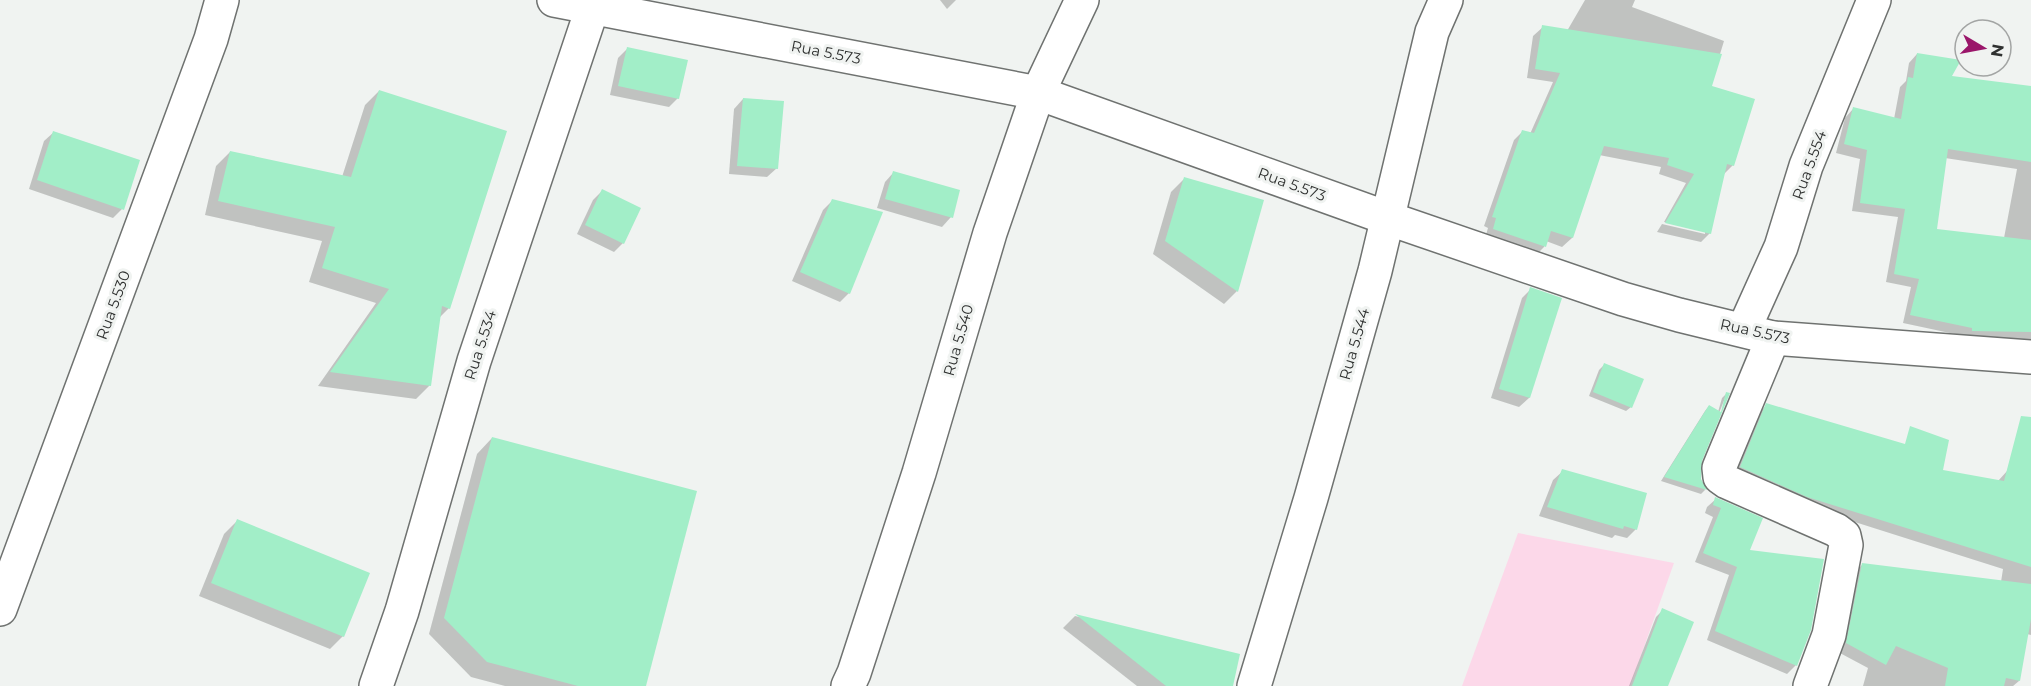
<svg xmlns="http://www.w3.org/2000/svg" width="2031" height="686" viewBox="0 0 2031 686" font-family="Montserrat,sans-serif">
<rect width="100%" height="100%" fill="#f0f3f1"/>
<path fill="#fcd8e9" d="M 1518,533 L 1674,563 L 1630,686 L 1462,686 Z"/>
<g fill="#0003" fill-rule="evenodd">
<path d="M 940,0 L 956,0 L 947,9 Z"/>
<path d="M 1585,0 L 1635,0 L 1632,7 L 1724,41 L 1710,87 L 1733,165 L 1723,175 L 1710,233 L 1701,242 L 1657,232 L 1662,224 L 1705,234 L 1705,231 L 1664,222 L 1686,183 L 1659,174 L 1661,167 L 1599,155 L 1572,238 L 1562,247 L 1546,241 L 1544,247 L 1535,256 L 1485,238 L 1488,228 L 1484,226 L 1514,140 L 1523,131 L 1530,134 L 1553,82 L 1527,78 L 1533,36 L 1543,27 L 1567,31 Z"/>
<path d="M 628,48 L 678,98 L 669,107 L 610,95 L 618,58 Z"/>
<path d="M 1917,54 L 1950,77 L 2031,87 L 2031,340 L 1964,339 L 1964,336 L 1903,323 L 1911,287 L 1886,282 L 1898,217 L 1852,211 L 1860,159 L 1836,153 L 1845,118 L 1853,109 L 1894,119 L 1900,87 L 1906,81 L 1909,63 ZM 1945,158 L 2017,169 L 2004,238 L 1935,230 Z"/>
<path d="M 379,91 L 449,308 L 439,318 L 430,385 L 416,399 L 318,386 L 376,303 L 309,282 L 322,241 L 205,215 L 216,166 L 230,152 L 342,177 L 365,105 Z"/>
<path d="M 743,99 L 777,168 L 767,177 L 729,174 L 734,109 Z"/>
<path d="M 54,132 L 122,209 L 113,218 L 29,189 L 44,141 Z"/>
<path d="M 894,172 L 951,217 L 942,227 L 877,208 L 885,182 Z"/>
<path d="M 1184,179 L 1262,201 L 1237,291 L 1224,304 L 1153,254 L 1171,192 Z"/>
<path d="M 602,191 L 623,243 L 614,252 L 577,234 L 593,200 Z"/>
<path d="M 832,201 L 849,293 L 840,302 L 792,281 L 823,210 Z"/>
<path d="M 1531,289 L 1560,299 L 1529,398 L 1519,407 L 1491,398 L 1522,298 Z"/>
<path d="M 1604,365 L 1631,407 L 1626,411 L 1589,396 L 1599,370 Z"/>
<path d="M 1727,393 L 1700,461 L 1700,479 L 1705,490 L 1701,494 L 1661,481 L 1705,411 L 1709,406 L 1718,412 L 1722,398 Z"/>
<path d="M 1767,405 L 1942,471 L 1998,481 L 2008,470 L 2031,476 L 2031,635 L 2027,634 L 2019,681 L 2013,686 L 1863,686 L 1868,668 L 1838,652 L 1854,573 L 1862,565 L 2001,582 L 2003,569 L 1798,504 L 1732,476 L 1758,413 Z"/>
<path d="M 492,438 L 644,686 L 505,686 L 471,677 L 429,634 L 477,454 Z"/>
<path d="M 1563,471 L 1636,529 L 1627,538 L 1615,535 L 1612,538 L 1539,516 L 1553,480 Z"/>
<path d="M 1716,499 L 1748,551 L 1796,665 L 1787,674 L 1707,640 L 1729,575 L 1695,562 L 1713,517 L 1705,513 L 1707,507 Z"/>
<path d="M 237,521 L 343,636 L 330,649 L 199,596 L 224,534 Z"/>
<path d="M 1663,610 L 1666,686 L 1629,686 L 1656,617 Z"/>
<path d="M 1075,616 L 1238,655 L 1231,686 L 1137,686 L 1063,628 Z"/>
</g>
<g fill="#a2eec8">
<path d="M 1542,25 L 1722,54 L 1712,86 L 1755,99 L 1734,166 L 1727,164 L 1711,234 L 1665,223 L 1694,174 L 1667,165 L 1669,158 L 1604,146 L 1573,238 L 1551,231 L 1546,247 L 1493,229 L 1496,218 L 1492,217 L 1522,130 L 1534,133 L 1560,73 L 1535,69 Z"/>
<path d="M 627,47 L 688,60 L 679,99 L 618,86 Z"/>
<path d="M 1917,53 L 1961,60 L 1952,76 L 2031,86 L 2031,162 L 1948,149 L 1937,229 L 2031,240 L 2031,332 L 1972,331 L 1972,328 L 1910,315 L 1919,279 L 1894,274 L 1905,209 L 1860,203 L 1867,150 L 1844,144 L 1853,107 L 1901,119 L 1908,77 L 1913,78 Z"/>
<path d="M 379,90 L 507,131 L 450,309 L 442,306 L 431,386 L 330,372 L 389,289 L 322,268 L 335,227 L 218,201 L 230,151 L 351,177 Z"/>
<path d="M 743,98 L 784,101 L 778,169 L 737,166 Z"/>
<path d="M 53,131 L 140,160 L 124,210 L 37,180 Z"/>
<path d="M 893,171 L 960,190 L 953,218 L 885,199 Z"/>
<path d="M 1184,177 L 1264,200 L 1238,292 L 1165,241 Z"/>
<path d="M 602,189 L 641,208 L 624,244 L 585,225 Z"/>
<path d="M 832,199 L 883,212 L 850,294 L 800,272 Z"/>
<path d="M 1530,287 L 1562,298 L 1530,398 L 1499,389 Z"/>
<path d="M 1604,363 L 1644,379 L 1632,408 L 1593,392 Z"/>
<path d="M 1726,392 L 1730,393 L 1702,461 L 1701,479 L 1707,490 L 1664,477 L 1709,405 L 1721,412 Z"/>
<path d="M 1766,403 L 1905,444 L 1910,426 L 1949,440 L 1943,470 L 2004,481 L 2021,416 L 2031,417 L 2031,567 L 1807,497 L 1740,467 Z"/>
<path d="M 492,437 L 697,491 L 646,686 L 578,686 L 487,662 L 444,618 Z"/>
<path d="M 1562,469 L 1647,493 L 1637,530 L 1624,526 L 1623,529 L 1547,507 Z"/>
<path d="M 1715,497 L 1763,518 L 1750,550 L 1824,559 L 1811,630 L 1797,666 L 1715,631 L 1737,567 L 1703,553 L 1721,508 L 1713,505 Z"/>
<path d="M 237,519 L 370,573 L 344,637 L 211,583 Z"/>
<path d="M 1862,563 L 2031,584 L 2031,619 L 2020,681 L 2006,678 L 2004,686 L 1945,686 L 1948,668 L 1896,646 L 1886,665 L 1846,643 Z"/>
<path d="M 1662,608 L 1694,622 L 1668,686 L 1632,686 Z"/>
<path d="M 1075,614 L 1240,654 L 1233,686 L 1166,686 Z"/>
</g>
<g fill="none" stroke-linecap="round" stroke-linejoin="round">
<g stroke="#6f7270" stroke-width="36">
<g id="minor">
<path d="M 554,0 L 1038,93 L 1387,218 L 1623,299 L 1679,315 L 1773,338 L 2031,357"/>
<path d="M 1744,329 L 1781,247 L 1806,166 L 1874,0"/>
<path d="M 1773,338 L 1719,468 L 1720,477 L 1727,482 L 1836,530 L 1844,536 L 1846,545 L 1829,635 L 1810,686"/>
<path d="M 0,609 L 211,39 L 222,0"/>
<path d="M 376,686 L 402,611 L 474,361 L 595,0"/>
<path d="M 848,686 L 854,673 L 919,473 L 990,233 L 1038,93 L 1082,0"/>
<path d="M 1254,686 L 1311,498 L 1375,271 L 1432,32 L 1446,0"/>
</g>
</g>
<use href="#minor" stroke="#fff" stroke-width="33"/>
</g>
<g text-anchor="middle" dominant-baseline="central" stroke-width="6" stroke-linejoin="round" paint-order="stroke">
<g font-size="15" fill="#2f3130" stroke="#f0f3f1">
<text transform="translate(826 52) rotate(11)">Rua 5.573</text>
<text transform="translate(1809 165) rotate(-70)">Rua 5.554</text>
<text transform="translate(1292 184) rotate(20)">Rua 5.573</text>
<text transform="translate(113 305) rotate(-70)">Rua 5.530</text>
<text transform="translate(1755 331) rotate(12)">Rua 5.573</text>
<text transform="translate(958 340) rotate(-74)">Rua 5.540</text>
<text transform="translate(1354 344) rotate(-74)">Rua 5.544</text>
<text transform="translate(480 345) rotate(-72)">Rua 5.534</text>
</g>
</g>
<g transform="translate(1983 48) rotate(100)"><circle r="28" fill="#f0f3f1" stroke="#a3a5a4" stroke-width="1.5"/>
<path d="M0-4.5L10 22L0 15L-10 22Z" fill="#9a166a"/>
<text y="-9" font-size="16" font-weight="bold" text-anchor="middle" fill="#2f3130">N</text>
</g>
</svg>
